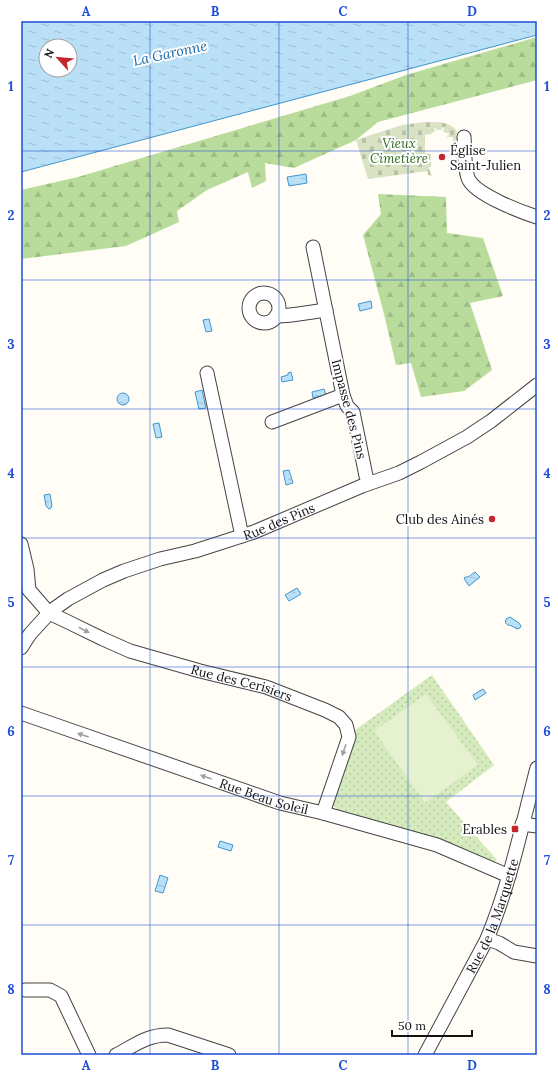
<svg xmlns="http://www.w3.org/2000/svg" width="558" height="1076" viewBox="0 0 558 1076" font-family="Lora,serif">
<defs>
<pattern id="grass-dots" width="8" height="8" patternUnits="userSpaceOnUse"><rect width="8" height="8" fill="#d5ebbd"/><path d="M2 2h.1M6 6h.1" fill="none" stroke="#b6c8a1" stroke-width="1.8" stroke-linecap="round"/></pattern>
<pattern id="forest-firs" width="22" height="20" patternUnits="userSpaceOnUse"><rect width="22" height="20" fill="#b9dc9c"/><path d="M5 1l3.5 6h-7zM16 11l3.5 6h-7z" fill="#9ebc85"/></pattern>
<pattern id="cemetery-stones" width="16" height="16" patternUnits="userSpaceOnUse"><rect width="16" height="16" fill="#d9e3c4"/><path d="M2 7V4a2 2 0 0 1 4 0v3zM10 15v-3a2 2 0 0 1 4 0v3z" fill="#b9c2a7"/></pattern>
<pattern id="water-ripples" width="26" height="14" patternUnits="userSpaceOnUse"><rect width="26" height="14" fill="#b9e0f7"/><path d="M2 4q2-2 4 0t4 0M15 11q2-2 4 0t4 0" fill="none" stroke="#9ebfd3"/></pattern>
</defs>
<rect width="100%" height="100%" fill="#fffdf5"/>
<path fill="url(#grass-dots)" d="M 432,675 L 494,765 L 446,802 L 497,860 L 493,863 L 338,811 L 334,806 L 334,803 L 354,742 L 355,730 Z"/>
<g fill="url(#forest-firs)">
<path d="M 537,37 L 537,80 L 378,122 L 356,140 L 294,168 L 265,163 L 266,181 L 252,188 L 248,172 L 207,190 L 177,211 L 179,222 L 126,246 L 21,259 L 21,190 L 78,177 L 350,96 L 406,75 Z"/>
<path d="M 378,194 L 446,197 L 447,233 L 483,238 L 503,296 L 470,303 L 492,370 L 464,391 L 421,397 L 411,363 L 396,365 L 383,310 L 363,235 L 381,214 Z"/>
</g>
<path fill="url(#cemetery-stones)" d="M 425,122 C 435,122 449,121 456,130 C 458,133 459,139 461,142 L 453,143 L 453,137 L 447,137 L 447,136 L 449,135 L 449,133 L 446,133 L 443,131 L 444,128 L 443,127 L 441,130 L 437,130 L 435,128 L 434,128 L 435,131 L 431,134 L 425,135 L 425,153 L 431,154 L 431,160 L 429,161 L 429,162 L 431,162 L 431,167 L 430,167 L 429,168 L 432,176 L 428,175 L 428,171 L 368,179 L 356,140 L 402,125 Z"/>
<path fill="#e6f2cf" d="M 426,694 L 478,765 L 425,803 L 374,731 Z"/>
<g fill="url(#water-ripples)" stroke="#3f96cf" fill-rule="evenodd">
<path d="M 21,21 L 537,21 L 537,35 L 21,172 ZM 46,46 L 70,46 L 70,70 L 46,70 Z"/>
<path d="M 306,174 L 307,183 L 289,186 L 287,177 Z"/>
<path d="M 371,301 L 372,308 L 360,311 L 358,304 Z"/>
<path d="M 209,319 L 212,331 L 206,332 L 203,320 Z"/>
<path d="M 291,372 L 293,380 L 282,382 L 281,377 L 288,375 L 288,373 Z"/>
<path d="M 324,389 L 326,395 L 313,398 L 312,392 Z"/>
<path d="M 202,390 L 206,408 L 199,409 L 195,392 Z"/>
<circle cx="123" cy="399" r="6"/>
<path d="M 159,423 L 162,437 L 156,438 L 153,424 Z"/>
<path d="M 289,470 L 293,483 L 286,485 L 283,471 Z"/>
<path d="M 50,494 L 52,505 L 51,508 L 49,509 L 46,506 L 44,495 Z"/>
<path d="M 475,572 L 480,577 L 469,586 L 465,580 L 464,578 L 466,577 L 468,577 Z"/>
<path d="M 297,588 L 301,594 L 289,601 L 285,595 Z"/>
<path d="M 510,617 L 519,623 L 521,626 L 520,628 L 517,629 L 512,626 C 508,625 504,625 506,619 Z"/>
<path d="M 483,689 L 486,693 L 475,700 L 473,695 Z"/>
<path d="M 220,841 L 233,845 L 231,851 L 218,847 Z"/>
<path d="M 160,875 L 168,878 L 163,893 L 155,891 Z"/>
</g>
<g fill="none" stroke-linecap="round" stroke-linejoin="round">
<g stroke="#444" stroke-width="15">
<g id="minor">
<path d="M 464,137 C 465,148 464,171 469,180 C 477,195 521,212 537,217"/>
<path d="M 313,247 L 343,395 L 347,406 L 353,412 L 366,476 L 369,483"/>
<circle cx="264" cy="308" r="15"/>
<path d="M 276,316 C 293,316 309,312 326,310"/>
<path d="M 207,373 L 242,536"/>
<path d="M 272,422 L 343,395"/>
<path d="M 21,544 L 27,569 L 29,590"/>
<path id="s1" d="M 29,590 L 49,613 L 64,620 L 103,639 L 130,651 L 200,671 L 266,687 L 325,710 L 339,717 L 346,725 L 349,737 L 323,813"/>
<path id="s2" d="M 21,648 L 30,634 L 51,611 L 68,599 L 103,580 L 124,571 L 160,559 L 195,551 L 254,532 L 362,486 L 399,473 L 421,462 L 467,437 L 491,421 L 537,385"/>
<path id="s3" d="M 21,713 L 280,803 L 323,813 L 437,845 L 509,876"/>
<path d="M 522,824 L 537,826"/>
<path d="M 487,939 L 499,943 L 514,952 L 537,956"/>
<path d="M 25,990 L 50,990 L 61,996 L 89,1055"/>
<path d="M 116,1055 C 134,1046 146,1035 168,1035 L 229,1055"/>
<path id="s4" d="M 425,1055 L 487,939 C 510,884 522,825 537,768"/>
</g>
</g>
<use href="#minor" stroke="#fff" stroke-width="13"/>
</g>
<defs><path id="oneway-solid" d="M-6-.8H1V-3.2L6.5 0L1 3.2V.8H-6Z"/></defs>
<g fill="#a0a0a0">
<use href="#oneway-solid" transform="translate(84 630) rotate(27)"/>
<use href="#oneway-solid" transform="translate(83 735) rotate(-161)"/>
<use href="#oneway-solid" transform="translate(344 750) rotate(109)"/>
<use href="#oneway-solid" transform="translate(206 777) rotate(-161)"/>
</g>
<path fill="none" stroke="#1d4ed8" stroke-width="1" stroke-opacity="0.55" d="M 150,21 L 150,1055M 279,21 L 279,1055M 408,21 L 408,1055M 21,151 L 537,151M 21,280 L 537,280M 21,409 L 537,409M 21,538 L 537,538M 21,667 L 537,667M 21,796 L 537,796M 21,925 L 537,925"/>
<g fill="#c4262e" stroke="#fff" stroke-width="1.5">
<circle cx="442" cy="157" r="4"/>
<circle cx="492" cy="519" r="4"/>
<rect x="511" y="825" width="8" height="8" rx="2"/>
</g>
<g text-anchor="middle" dominant-baseline="central" stroke-width="4" stroke-linejoin="round" paint-order="stroke">
<g font-size="13" font-style="italic" fill="#2f6b1f" stroke="#fff">
<text x="399" y="143">Vieux<tspan x="399" dy="15">Cimetière</tspan></text>
</g>
<g font-size="13" fill="#111" stroke="#fff" text-anchor="end">
<text x="450" y="150" text-anchor="start">Église<tspan x="450" dy="15">Saint-Julien</tspan></text>
<text x="484" y="519">Club des Ainés</text>
<text x="507" y="829">Erables</text>
</g>
<g font-size="13" fill="#111" stroke="#fff">
<text transform="translate(349 409) rotate(75)">Impasse des Pins</text>
<text stroke="none"><textPath href="#s2" startOffset="294">Rue des Pins</textPath></text>
<text stroke="none"><textPath href="#s1" startOffset="236">Rue des Cerisiers</textPath></text>
<text stroke="none"><textPath href="#s3" startOffset="257">Rue Beau Soleil</textPath></text>
<text stroke="none"><textPath href="#s4" startOffset="155">Rue de la Marquette</textPath></text>
</g>
<g font-size="14" font-style="italic" fill="#1768a6" stroke="#fff">
<text transform="translate(170 53) rotate(-12)">La Garonne</text>
</g>
</g>
<rect width="558" height="1076" fill="none" stroke="#ffffff" stroke-width="44"/>
<g transform="translate(58 58) rotate(297)"><circle r="19" fill="#ffffff" stroke="#a0a0a0"/>
<path d="M0-3L7 15L0 10L-7 15Z" fill="#c4262e"/>
<text y="-6" font-size="11" font-weight="bold" text-anchor="middle" fill="#111111">N</text>
</g>
<path d="M392 1030v6h80v-6" fill="none" stroke="#111111" stroke-width="2"/>
<text x="398" y="1030" font-size="12" fill="#111111" stroke="#ffffff" stroke-width="3" paint-order="stroke">50 m</text>
<rect x="22" y="22" width="514" height="1032" fill="none" stroke="#1d4ed8" stroke-width="1.5"/>
<g font-size="13" text-anchor="middle" font-weight="bold" fill="#1d4ed8">
<text x="86" y="16">A</text>
<text x="215" y="16">B</text>
<text x="343" y="16">C</text>
<text x="472" y="16">D</text>
<text x="11" y="91">1</text>
<text x="547" y="91">1</text>
<text x="11" y="220">2</text>
<text x="547" y="220">2</text>
<text x="11" y="349">3</text>
<text x="547" y="349">3</text>
<text x="11" y="478">4</text>
<text x="547" y="478">4</text>
<text x="11" y="607">5</text>
<text x="547" y="607">5</text>
<text x="11" y="736">6</text>
<text x="547" y="736">6</text>
<text x="11" y="865">7</text>
<text x="547" y="865">7</text>
<text x="11" y="994">8</text>
<text x="547" y="994">8</text>
<text x="86" y="1070">A</text>
<text x="215" y="1070">B</text>
<text x="343" y="1070">C</text>
<text x="472" y="1070">D</text>
</g>
</svg>
